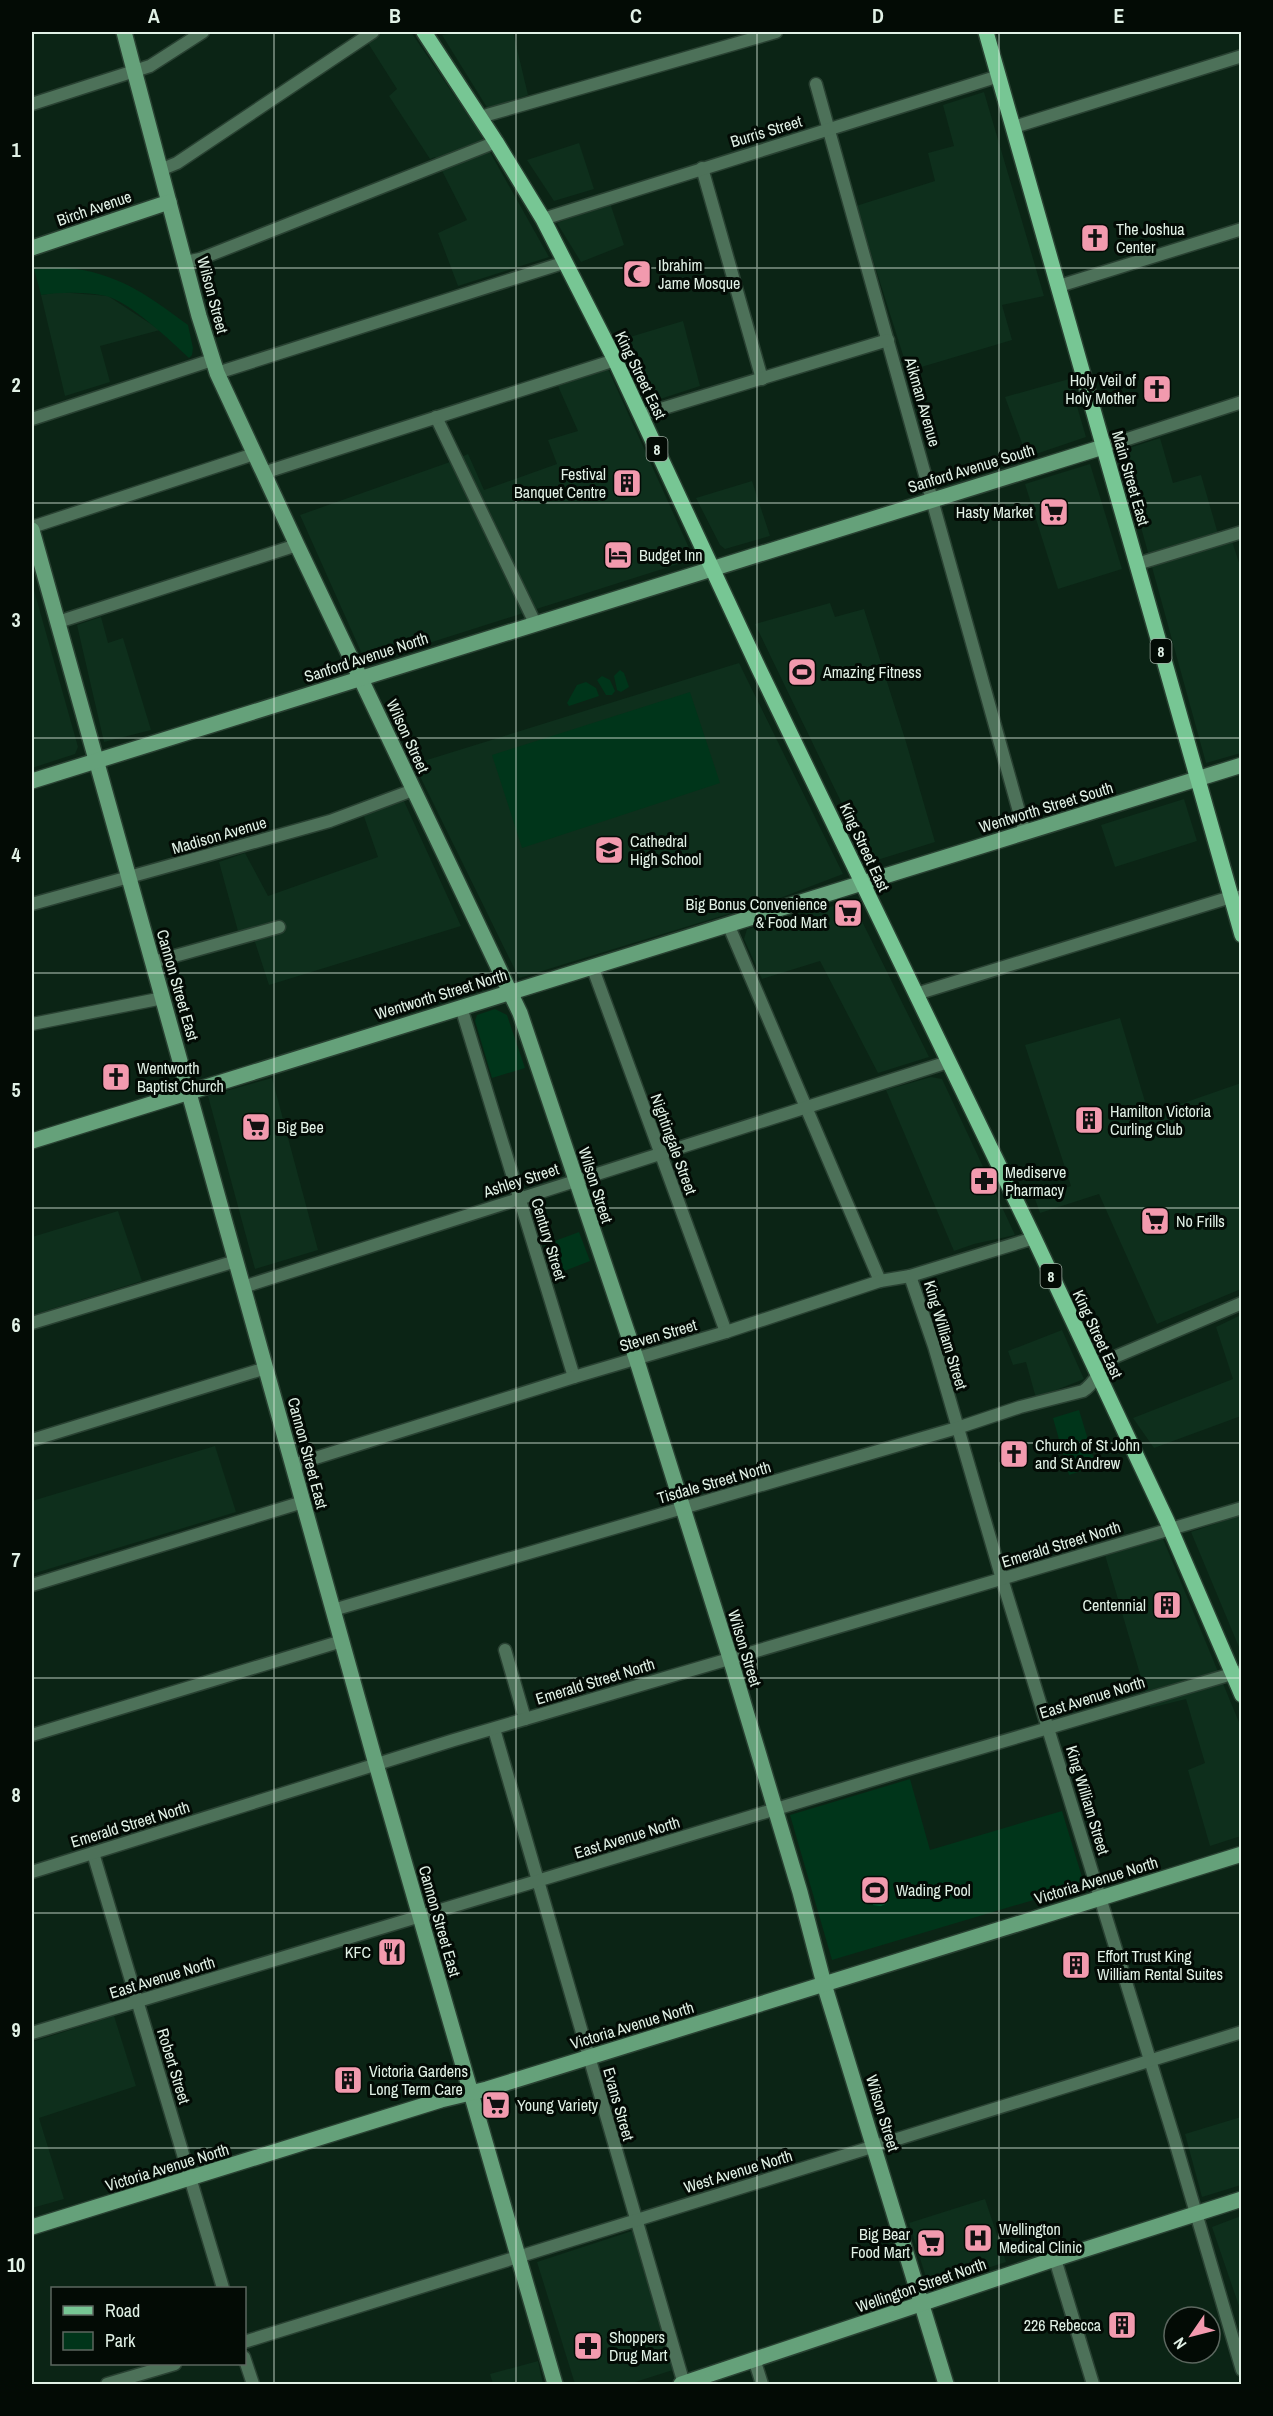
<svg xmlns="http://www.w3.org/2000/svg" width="1273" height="2416" viewBox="0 0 1273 2416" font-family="'Archivo Narrow',sans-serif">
<rect width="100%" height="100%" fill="#0b2415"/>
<g fill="#0e2f1c">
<path d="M 361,32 L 411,32 L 477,129 L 549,257 L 458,286 L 438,233 L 467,220 L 435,157 L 430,159 L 389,96 L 397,89 Z"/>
<path d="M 460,32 L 513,32 L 528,95 L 488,109 L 442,35 Z"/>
<path d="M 984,92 L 1044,296 L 1002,305 L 1012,340 L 908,371 L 856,206 L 935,181 L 928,153 L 954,146 L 943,105 Z"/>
<path d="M 579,143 L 594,189 L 554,201 L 527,160 Z"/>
<path d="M 610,203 L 624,245 L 581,262 L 557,223 Z"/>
<path d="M 59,292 L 108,296 L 160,330 L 100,346 L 110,382 L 65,396 L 41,295 Z"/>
<path d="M 683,321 L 700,386 L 654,401 L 620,340 Z"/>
<path d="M 608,369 L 694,559 L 366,663 L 300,515 L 450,462 L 468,454 L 484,490 L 557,464 L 548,440 L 578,431 L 558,386 Z"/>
<path d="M 1069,379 L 1086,437 L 1027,457 L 1005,397 Z"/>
<path d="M 1160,438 L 1173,483 L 1201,475 L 1220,541 L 1231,538 L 1242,572 L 1241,753 L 1206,763 L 1120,451 Z"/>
<path d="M 1090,464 L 1122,569 L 1058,589 L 1025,484 Z"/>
<path d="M 752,481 L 770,536 L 725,549 L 720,545 L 696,498 Z"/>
<path d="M 32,583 L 78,747 L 75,754 L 32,768 Z"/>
<path d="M 830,603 L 835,617 L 864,609 L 906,742 L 935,842 L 874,861 L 859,839 L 755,624 Z"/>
<path d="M 101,617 L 108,643 L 123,638 L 151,730 L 104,742 L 77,625 Z"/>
<path d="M 739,663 L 843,874 L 780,898 L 519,978 L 414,764 Z"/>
<path d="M 398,788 L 461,926 L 269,985 L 254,939 L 241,942 L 219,862 L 245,853 L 268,896 L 378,857 L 359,802 Z"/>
<path d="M 1184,799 L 1197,841 L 1115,867 L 1101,825 Z"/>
<path d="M 852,901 L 929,1057 L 878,1073 L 820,961 L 762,979 L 744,939 L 747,929 Z"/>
<path d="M 1120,1018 L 1149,1115 L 1241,1083 L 1241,1289 L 1157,1324 L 1099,1194 L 1040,1213 L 1035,1199 L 1071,1186 L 1025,1045 Z"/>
<path d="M 931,1077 L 942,1079 L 1015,1235 L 974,1244 L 954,1251 L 886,1090 Z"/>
<path d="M 272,1078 L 318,1250 L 255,1269 L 208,1096 Z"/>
<path d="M 118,1211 L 142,1281 L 32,1315 L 32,1237 Z"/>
<path d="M 1241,1315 L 1241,1416 L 1154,1448 L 1133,1418 L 1233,1379 L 1216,1327 Z"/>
<path d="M 1062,1330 L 1084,1379 L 1036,1398 L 1026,1362 L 1013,1365 L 1008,1351 Z"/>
<path d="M 215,1446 L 236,1512 L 32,1574 L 32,1501 Z"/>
<path d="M 1241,1515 L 1242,1515 L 1241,1652 L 1191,1532 Z"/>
<path d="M 1163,1539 L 1241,1727 L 1241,1836 L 1210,1846 L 1188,1770 L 1205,1763 L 1186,1699 L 1150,1708 L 1105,1555 Z"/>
<path d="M 114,2016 L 136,2086 L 39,2118 L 64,2199 L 32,2208 L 32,2042 Z"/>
<path d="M 1241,2117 L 1241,2185 L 1202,2197 L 1185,2134 Z"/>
<path d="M 985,2199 L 1006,2262 L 929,2287 L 909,2223 Z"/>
<path d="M 1241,2216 L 1242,2216 L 1241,2312 L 1212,2227 Z"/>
<path d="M 632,2231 L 673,2370 L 629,2384 L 575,2384 L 537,2262 Z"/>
<path d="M 538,2361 L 543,2384 L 493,2384 L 490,2374 Z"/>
</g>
<g fill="#00351a">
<path d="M 34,269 C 48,269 62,267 76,269 C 121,275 153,299 188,325 L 193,348 L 192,355 L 189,358 C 171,341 130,302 106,296 C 86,292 62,292 41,295 Z"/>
<path d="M 620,670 L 624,673 L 629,687 L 621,692 L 617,690 L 614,676 Z"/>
<path d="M 602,676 L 610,680 L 615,691 L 612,695 L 606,695 L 597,680 Z"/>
<path d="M 586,682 L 596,688 L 599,696 L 569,706 L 567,703 L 577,685 Z"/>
<path d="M 690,692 L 720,783 L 522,848 L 492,755 Z"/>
<path d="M 495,1009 L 507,1015 L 525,1068 L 492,1078 L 475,1021 L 477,1015 Z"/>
<path d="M 579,1232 L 590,1261 L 554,1275 L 544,1245 Z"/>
<path d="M 1079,1410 L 1096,1466 L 1069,1475 L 1053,1418 Z"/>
<path d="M 910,1779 L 930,1850 L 1062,1811 L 1082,1877 L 1077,1887 L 832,1960 L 790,1815 Z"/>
</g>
<path fill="#005930" d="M 871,1876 L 878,1878 L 882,1891 L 889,1897 L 887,1903 L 881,1906 L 873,1905 L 872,1895 L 864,1886 L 865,1880 Z"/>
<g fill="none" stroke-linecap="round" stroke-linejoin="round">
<g stroke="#294132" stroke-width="15">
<g id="street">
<path d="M 816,84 L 1025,833"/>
<path d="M 32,104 L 150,66 L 203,32"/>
<path d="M 480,117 L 776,32"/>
<path d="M 1014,127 L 1242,56"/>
<path d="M 702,168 L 762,379"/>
<path d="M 160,170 L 177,163 L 373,32"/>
<path d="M 543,219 L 999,76"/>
<path d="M 185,262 L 200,259 L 496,142"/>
<path d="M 1059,286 L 1242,229"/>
<path d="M 217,373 L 566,262"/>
<path d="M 641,415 L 888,340"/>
<path d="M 436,417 L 535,623"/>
<path d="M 32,419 L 212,360"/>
<path d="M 1103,447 L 1242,402"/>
<path d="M 263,473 L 615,360"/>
<path d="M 32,527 L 254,454"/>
<path d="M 1137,564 L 1242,532"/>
<path d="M 58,622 L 297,545"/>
<path d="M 32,904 L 330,821 L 413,790"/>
<path d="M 728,924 L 880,1281"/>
<path d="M 153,962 L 279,927"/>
<path d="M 592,966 L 726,1332"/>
<path d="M 916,994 L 1231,897 L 1242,897"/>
<path d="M 461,1007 L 574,1377"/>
<path d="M 32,1024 L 163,998"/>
<path d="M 910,1276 L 934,1346 L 1002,1579 L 1174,2138 L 1242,2370"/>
<path d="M 243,1287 L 948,1062"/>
<path d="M 32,1323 L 236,1261"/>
<path d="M 32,1440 L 266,1368"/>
<path d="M 293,1465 L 574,1377 L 726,1332 L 880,1281 L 910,1276 L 1034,1238"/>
<path d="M 32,1585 L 303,1502"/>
<path d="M 333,1610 L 957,1428 L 1020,1407 L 1083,1391 C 1096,1383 1099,1369 1110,1359 L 1242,1303"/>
<path d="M 505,1650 L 525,1719"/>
<path d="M 494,1729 L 684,2384"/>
<path d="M 32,1735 L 342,1641"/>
<path d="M 93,1853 L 223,2288"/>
<path d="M 32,1872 L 454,1740 L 1242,1508"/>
<path d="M 32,2033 L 902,1771 L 1242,1671"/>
<path d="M 1055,2259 L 1093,2384"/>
<path d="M 244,2342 L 1242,2032"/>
<path d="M 244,2357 L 253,2384"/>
<path d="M 754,2359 L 762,2384"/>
<path d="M 107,2384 L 175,2364"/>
</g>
</g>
<g stroke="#294132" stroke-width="18">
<g id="secondary">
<path d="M 124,32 L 199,316 L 217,373 L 297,545 L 520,1013 L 636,1358 L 730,1658 L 800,1892 L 824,1984 L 946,2384"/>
<path d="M 32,248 L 169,202"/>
<path d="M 32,530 L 376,1764 L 555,2384"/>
<path d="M 32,781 L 1103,447"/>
<path d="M 32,1141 L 1242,765"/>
<path d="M 32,2227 L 441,2100 L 487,2089 L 1242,1854"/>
<path d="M 681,2384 L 1055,2259 L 1242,2199"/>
</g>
</g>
<g stroke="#294132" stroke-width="18">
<g id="primary">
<path d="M 424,32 L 496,142 L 543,219 L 615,360 L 759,669 L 1034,1238 L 1167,1521 L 1242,1695"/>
<path d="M 986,32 L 1242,935"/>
</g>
</g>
<use href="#street" stroke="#4d7159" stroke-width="12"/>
<use href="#secondary" stroke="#65a17a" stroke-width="15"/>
<use href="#primary" stroke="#77c694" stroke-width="15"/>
</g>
<path fill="none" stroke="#e1f1e6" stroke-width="1.5" stroke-opacity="0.55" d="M 274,32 L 274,2384M 516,32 L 516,2384M 757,32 L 757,2384M 999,32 L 999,2384M 32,268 L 1242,268M 32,503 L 1242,503M 32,738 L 1242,738M 32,973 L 1242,973M 32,1208 L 1242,1208M 32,1443 L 1242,1443M 32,1678 L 1242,1678M 32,1913 L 1242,1913M 32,2148 L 1242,2148"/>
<defs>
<g id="church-square" transform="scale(1.5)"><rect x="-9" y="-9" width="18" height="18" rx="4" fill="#f29aae" stroke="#030b05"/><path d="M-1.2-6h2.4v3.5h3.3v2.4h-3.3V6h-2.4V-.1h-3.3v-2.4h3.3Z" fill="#111"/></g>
<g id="mosque-square" transform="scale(1.5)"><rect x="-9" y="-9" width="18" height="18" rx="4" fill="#f29aae" stroke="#030b05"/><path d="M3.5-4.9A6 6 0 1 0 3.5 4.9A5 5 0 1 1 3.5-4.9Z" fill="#111"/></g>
<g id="building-square" transform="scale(1.5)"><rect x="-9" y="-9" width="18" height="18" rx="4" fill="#f29aae" stroke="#030b05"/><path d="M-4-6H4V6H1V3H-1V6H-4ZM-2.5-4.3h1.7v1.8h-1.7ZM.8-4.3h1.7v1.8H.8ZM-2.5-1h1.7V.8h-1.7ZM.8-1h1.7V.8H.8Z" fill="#111"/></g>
<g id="supermarket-square" transform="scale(1.5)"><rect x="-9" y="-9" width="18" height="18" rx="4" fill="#f29aae" stroke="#030b05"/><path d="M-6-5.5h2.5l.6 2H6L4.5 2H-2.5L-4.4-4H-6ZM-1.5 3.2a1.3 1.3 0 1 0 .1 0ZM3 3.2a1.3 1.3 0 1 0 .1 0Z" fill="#111"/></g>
<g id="hotel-square" transform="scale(1.5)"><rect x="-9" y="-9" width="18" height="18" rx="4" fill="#f29aae" stroke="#030b05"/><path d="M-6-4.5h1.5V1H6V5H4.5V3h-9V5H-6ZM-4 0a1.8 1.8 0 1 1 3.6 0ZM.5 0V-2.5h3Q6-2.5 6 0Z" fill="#111"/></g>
<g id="stadium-square" transform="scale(1.5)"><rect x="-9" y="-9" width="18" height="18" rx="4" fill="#f29aae" stroke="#030b05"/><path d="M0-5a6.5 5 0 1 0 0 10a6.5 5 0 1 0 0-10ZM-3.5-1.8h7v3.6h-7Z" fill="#111"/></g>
<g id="school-square" transform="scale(1.5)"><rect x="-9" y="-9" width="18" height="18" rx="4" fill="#f29aae" stroke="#030b05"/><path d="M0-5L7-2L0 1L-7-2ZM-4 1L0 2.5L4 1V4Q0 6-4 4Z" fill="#111"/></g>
<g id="pharmacy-square" transform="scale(1.5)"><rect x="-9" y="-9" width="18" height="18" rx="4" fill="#f29aae" stroke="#030b05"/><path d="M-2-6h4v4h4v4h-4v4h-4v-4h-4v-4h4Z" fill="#111"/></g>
<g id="restaurant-square" transform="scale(1.5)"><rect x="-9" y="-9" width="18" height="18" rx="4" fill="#f29aae" stroke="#030b05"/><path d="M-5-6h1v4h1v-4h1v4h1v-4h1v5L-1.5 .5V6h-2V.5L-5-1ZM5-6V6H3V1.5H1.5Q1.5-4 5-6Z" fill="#111"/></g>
<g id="hospital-square" transform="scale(1.5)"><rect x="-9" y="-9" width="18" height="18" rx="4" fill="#f29aae" stroke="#030b05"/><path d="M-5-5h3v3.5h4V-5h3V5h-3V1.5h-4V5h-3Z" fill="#111"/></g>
</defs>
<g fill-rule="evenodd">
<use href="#church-square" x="1095" y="238"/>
<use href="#mosque-square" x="637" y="274"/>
<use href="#church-square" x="1157" y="389"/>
<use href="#building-square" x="627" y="483"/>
<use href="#supermarket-square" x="1054" y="512"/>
<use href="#hotel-square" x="618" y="555"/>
<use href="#stadium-square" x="802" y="672"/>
<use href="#school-square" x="609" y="850"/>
<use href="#supermarket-square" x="848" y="913"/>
<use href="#church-square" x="116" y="1077"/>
<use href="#building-square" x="1089" y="1120"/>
<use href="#supermarket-square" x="256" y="1127"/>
<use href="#pharmacy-square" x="984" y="1181"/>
<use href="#supermarket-square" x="1155" y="1221"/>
<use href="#church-square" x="1014" y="1454"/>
<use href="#building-square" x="1167" y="1605"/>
<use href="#stadium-square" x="875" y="1890"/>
<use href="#restaurant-square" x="392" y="1952"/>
<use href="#building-square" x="1076" y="1965"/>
<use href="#building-square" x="348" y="2080"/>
<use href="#supermarket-square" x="496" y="2105"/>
<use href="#hospital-square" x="978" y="2238"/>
<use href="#supermarket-square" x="931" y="2243"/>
<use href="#building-square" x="1122" y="2325"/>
<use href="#pharmacy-square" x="588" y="2346"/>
</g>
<g text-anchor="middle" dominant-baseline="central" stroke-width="6" stroke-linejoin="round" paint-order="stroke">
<g fill="#030b05" stroke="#9eaca2" stroke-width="1.5">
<rect x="646.5" y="437" width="21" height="24" rx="4.5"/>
<rect x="1150.5" y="639" width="21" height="24" rx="4.5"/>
<rect x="1040.5" y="1264" width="21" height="24" rx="4.5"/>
</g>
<g font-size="15" font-weight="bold" fill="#e1f1e6">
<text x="657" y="449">8</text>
<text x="1161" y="651">8</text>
<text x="1051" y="1276">8</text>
</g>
<g font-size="16" fill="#e1f1e6" stroke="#030b05">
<text transform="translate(766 131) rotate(-17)">Burris Street</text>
<text transform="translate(94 208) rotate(-19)">Birch Avenue</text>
<text transform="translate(213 295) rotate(75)">Wilson Street</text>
<text transform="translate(641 375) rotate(64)">King Street East</text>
<text transform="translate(923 402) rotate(74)">Aikman Avenue</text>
<text transform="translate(971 468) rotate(-17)">Sanford Avenue South</text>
<text transform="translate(1131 478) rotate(74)">Main Street East</text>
<text transform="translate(366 657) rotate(-18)">Sanford Avenue North</text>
<text transform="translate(408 736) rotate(65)">Wilson Street</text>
<text transform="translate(1046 807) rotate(-17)">Wentworth Street South</text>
<text transform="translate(219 835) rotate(-16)">Madison Avenue</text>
<text transform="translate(865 847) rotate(65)">King Street East</text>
<text transform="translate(178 985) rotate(74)">Cannon Street East</text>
<text transform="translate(441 994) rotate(-17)">Wentworth Street North</text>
<text transform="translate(674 1144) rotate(70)">Nightingale Street</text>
<text transform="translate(521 1180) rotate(-18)">Ashley Street</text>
<text transform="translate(596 1185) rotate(72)">Wilson Street</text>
<text transform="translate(549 1239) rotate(73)">Century Street</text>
<text transform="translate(1098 1334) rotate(65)">King Street East</text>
<text transform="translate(658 1335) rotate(-16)">Steven Street</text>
<text transform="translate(946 1335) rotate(73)">King William Street</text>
<text transform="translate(308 1453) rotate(75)">Cannon Street East</text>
<text transform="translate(714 1482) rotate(-16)">Tisdale Street North</text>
<text transform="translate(1061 1544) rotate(-17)">Emerald Street North</text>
<text transform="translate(745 1648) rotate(73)">Wilson Street</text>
<text transform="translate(595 1681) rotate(-17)">Emerald Street North</text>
<text transform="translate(1092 1697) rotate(-17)">East Avenue North</text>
<text transform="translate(1088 1800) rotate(73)">King William Street</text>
<text transform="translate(130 1824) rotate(-17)">Emerald Street North</text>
<text transform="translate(627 1837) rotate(-17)">East Avenue North</text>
<text transform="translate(1096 1880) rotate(-17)">Victoria Avenue North</text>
<text transform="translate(440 1921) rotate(74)">Cannon Street East</text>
<text transform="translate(162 1977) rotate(-17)">East Avenue North</text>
<text transform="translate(632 2025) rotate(-17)">Victoria Avenue North</text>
<text transform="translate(174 2066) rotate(73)">Robert Street</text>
<text transform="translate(619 2104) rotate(74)">Evans Street</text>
<text transform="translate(883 2113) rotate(73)">Wilson Street</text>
<text transform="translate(167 2167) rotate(-17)">Victoria Avenue North</text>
<text transform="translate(738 2171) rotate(-17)">West Avenue North</text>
<text transform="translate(921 2285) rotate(-19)">Wellington Street North</text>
</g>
<g font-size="16" fill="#e1f1e6" stroke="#030b05" text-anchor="start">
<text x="1116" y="229">The Joshua<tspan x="1116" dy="18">Center</tspan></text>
<text x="658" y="265">Ibrahim<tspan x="658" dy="18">Jame Mosque</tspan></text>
<text x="1136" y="380" text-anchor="end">Holy Veil of<tspan x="1136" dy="18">Holy Mother</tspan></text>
<text x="606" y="474" text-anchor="end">Festival<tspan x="606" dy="18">Banquet Centre</tspan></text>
<text x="1033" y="512" text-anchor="end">Hasty Market</text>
<text x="639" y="555">Budget Inn</text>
<text x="823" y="672">Amazing Fitness</text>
<text x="630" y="841">Cathedral<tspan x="630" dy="18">High School</tspan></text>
<text x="827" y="904" text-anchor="end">Big Bonus Convenience<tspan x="827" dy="18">&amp; Food Mart</tspan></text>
<text x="137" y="1068">Wentworth<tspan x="137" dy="18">Baptist Church</tspan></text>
<text x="1110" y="1111">Hamilton Victoria<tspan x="1110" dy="18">Curling Club</tspan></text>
<text x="277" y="1127">Big Bee</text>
<text x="1005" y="1172">Mediserve<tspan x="1005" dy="18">Pharmacy</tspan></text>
<text x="1176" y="1221">No Frills</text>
<text x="1035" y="1445">Church of St John<tspan x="1035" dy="18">and St Andrew</tspan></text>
<text x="1146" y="1605" text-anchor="end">Centennial</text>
<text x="896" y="1890">Wading Pool</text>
<text x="371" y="1952" text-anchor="end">KFC</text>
<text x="1097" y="1956">Effort Trust King<tspan x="1097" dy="18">William Rental Suites</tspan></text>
<text x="369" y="2071">Victoria Gardens<tspan x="369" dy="18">Long Term Care</tspan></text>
<text x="517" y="2105">Young Variety</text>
<text x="999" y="2229">Wellington<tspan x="999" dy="18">Medical Clinic</tspan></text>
<text x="910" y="2234" text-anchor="end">Big Bear<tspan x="910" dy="18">Food Mart</tspan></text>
<text x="1101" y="2325" text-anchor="end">226 Rebecca</text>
<text x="609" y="2337">Shoppers<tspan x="609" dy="18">Drug Mart</tspan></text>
</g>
</g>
<rect width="1273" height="2416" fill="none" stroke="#030b05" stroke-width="66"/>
<rect x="51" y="2287" width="195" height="78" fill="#030b05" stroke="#5c675f" stroke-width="1.5"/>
<rect x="63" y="2306" width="30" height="9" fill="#77c694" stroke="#5c675f" stroke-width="1.5"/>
<text x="105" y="2317" font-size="18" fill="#e1f1e6">Road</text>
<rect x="63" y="2332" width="30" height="18" fill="#00351a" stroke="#5c675f" stroke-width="1.5"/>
<text x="105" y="2347" font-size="18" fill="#e1f1e6">Park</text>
<g transform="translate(1192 2335) rotate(235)"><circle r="28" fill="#030b05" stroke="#5c675f" stroke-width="1.5"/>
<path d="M0-4.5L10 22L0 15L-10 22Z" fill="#f29aae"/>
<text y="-9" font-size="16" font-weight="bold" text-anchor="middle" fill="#e1f1e6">N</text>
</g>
<rect x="33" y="33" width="1207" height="2350" fill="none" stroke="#e1f1e6" stroke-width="2"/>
<g font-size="20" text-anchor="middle" font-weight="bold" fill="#e1f1e6">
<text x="154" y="23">A</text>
<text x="395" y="23">B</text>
<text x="636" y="23">C</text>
<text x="878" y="23">D</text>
<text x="1119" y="23">E</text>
<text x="16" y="157">1</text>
<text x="16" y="392">2</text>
<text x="16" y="627">3</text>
<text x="16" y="862">4</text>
<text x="16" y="1097">5</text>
<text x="16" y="1332">6</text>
<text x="16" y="1567">7</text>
<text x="16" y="1802">8</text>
<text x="16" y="2037">9</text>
<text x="16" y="2272">10</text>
</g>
</svg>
